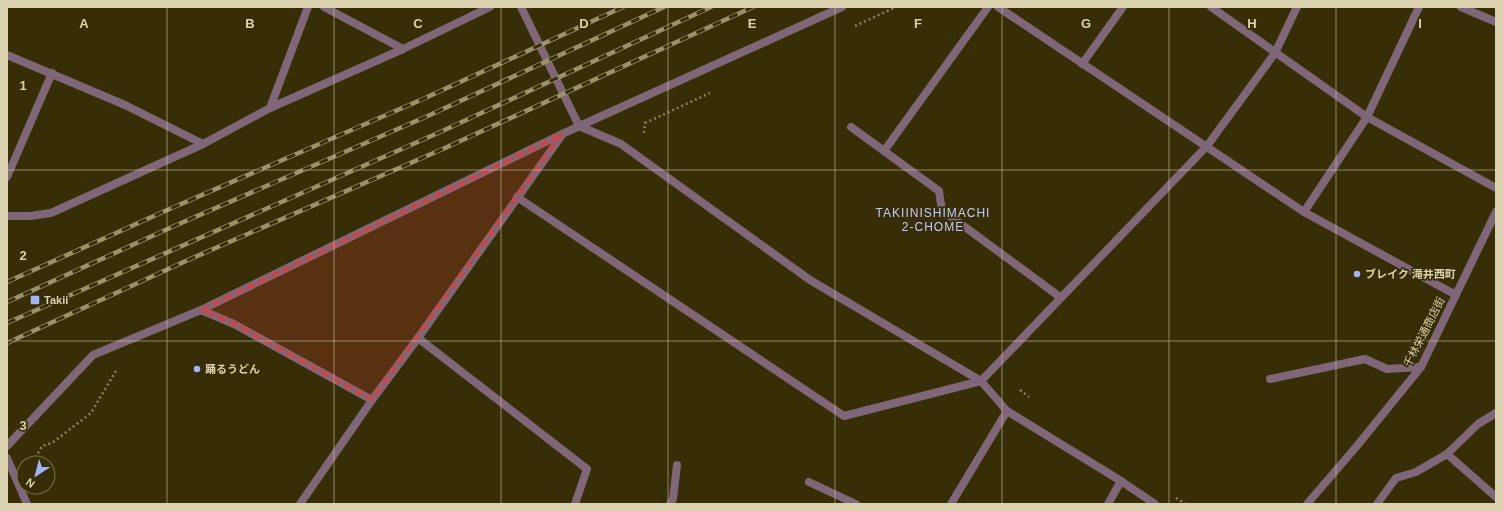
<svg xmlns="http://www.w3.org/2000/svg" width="1503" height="511" viewBox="0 0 1503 511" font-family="Arial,'Noto Sans JP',sans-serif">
<rect width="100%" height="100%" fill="#372e05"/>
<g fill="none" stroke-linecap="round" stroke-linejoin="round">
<g stroke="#88805a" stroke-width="2.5" stroke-dasharray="2 3" stroke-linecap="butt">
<path d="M 855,26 L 896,7"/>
<path d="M 644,133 L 645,123 L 710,93"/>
<path d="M 1020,390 L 1029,397"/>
<path d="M 33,462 L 42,446 L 52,443 L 91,413 L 117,369"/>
<path d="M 1176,498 L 1186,504"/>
</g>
<g stroke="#806679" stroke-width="8">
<path d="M 1211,7 L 1367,117 L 1496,188"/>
<path d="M 7,55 L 125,105 L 203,144"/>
<path d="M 1082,64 L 1123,7"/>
<path d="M 270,108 L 308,7"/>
<path d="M 851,127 L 939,191 L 942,210 L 1060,297"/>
<path d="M 884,151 L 988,7"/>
<path d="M 7,177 L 52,73"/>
<path d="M 517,197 L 844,416 L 981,381 L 1207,146 L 1275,53 L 1297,7"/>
<path d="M 1304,212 L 1367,117 L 1419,7"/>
<path d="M 418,338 L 587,469 L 575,504"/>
<path d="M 1447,454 L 1496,497"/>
<path d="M 809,482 L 856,504"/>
<path d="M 670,504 L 673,499 L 677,465"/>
<path d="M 951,504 L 1007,411"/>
<path d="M 1108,504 L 1121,481"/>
</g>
<g stroke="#806679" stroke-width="8">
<path d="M 324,7 L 403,49"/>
<path d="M 521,7 L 579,126 L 621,144 L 810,280 L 981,381 L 1007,411 L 1121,481 L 1155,504"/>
<path d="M 998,7 L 1304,212 L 1456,295"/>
<path d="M 1461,7 L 1496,22"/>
<path d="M 7,216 L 30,216 L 51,213 L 203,144 L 270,108 L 403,49 L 490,7"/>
<path d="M 201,310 L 234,324 L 372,400"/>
<path d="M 1270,379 L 1365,359 L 1387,369 L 1421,367"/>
<path d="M 7,446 L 93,355 L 201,310 L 562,134 L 842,7"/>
<path d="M 7,458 L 27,504"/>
<path d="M 300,504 L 372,400 L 418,338 L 562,135"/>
<path d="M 1307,504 L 1356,447 L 1421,367 L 1496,212"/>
<path d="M 1377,504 L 1396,478 L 1416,472 L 1447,454 L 1478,424 L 1496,413"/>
</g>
<g stroke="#9a926c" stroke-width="4.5">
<g id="rail">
<path d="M 7,282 L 165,211 L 423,99 L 623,7"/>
<path d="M 7,302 L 172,227 L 430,115 L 664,7"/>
<path d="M 7,323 L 438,133 L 711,7"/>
<path d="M 7,343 L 188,260 L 445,148 L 753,7"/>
</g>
</g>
<use href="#rail" stroke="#372e05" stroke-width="3" stroke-dasharray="9" stroke-linecap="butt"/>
</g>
<path fill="#d7423c" fill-opacity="0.2" stroke="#d7423c" stroke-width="3" stroke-dasharray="8 5" stroke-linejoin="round" d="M 562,134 L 372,400 L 234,324 L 201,310 Z"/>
<path fill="none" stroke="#dad2af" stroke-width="1" stroke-opacity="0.55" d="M 167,7 L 167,504M 334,7 L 334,504M 501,7 L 501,504M 668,7 L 668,504M 835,7 L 835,504M 1002,7 L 1002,504M 1169,7 L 1169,504M 1336,7 L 1336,504M 7,170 L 1496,170M 7,341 L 1496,341"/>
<g fill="#a4b2fc" stroke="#372e05" stroke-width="1.5">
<circle cx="1357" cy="274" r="4"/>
<rect x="30" y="295" width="10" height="10" rx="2"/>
<circle cx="197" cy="369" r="4"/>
</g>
<g text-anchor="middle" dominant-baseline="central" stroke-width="3.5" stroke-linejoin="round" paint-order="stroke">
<g font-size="11" font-weight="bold" fill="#dad2af" stroke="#372e05" text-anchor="start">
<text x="1365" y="274">ブレイク 滝井西町</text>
<text x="44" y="300">Takii</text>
<text x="205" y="369">踊るうどん</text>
</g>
<g font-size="11" fill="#dad2af" stroke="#372e05">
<text transform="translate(1424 332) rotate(-63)">千林栄通商店街</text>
</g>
<g font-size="12" letter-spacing="1" fill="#c3ccf6" stroke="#372e05">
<text x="933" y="213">TAKIINISHIMACHI<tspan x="933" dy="14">2-CHOME</tspan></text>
</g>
</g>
<g font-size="13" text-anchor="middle" font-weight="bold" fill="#dad2af" stroke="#372e05" stroke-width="3.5" stroke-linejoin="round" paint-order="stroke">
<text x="84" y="28">A</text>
<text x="250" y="28">B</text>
<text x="418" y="28">C</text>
<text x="584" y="28">D</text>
<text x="752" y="28">E</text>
<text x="918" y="28">F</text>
<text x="1086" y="28">G</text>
<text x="1252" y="28">H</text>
<text x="1420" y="28">I</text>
<text x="23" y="90">1</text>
<text x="23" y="260">2</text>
<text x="23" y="430">3</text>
</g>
<rect width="1503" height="511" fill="none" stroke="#dad2af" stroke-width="16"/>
<g transform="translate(36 475) rotate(216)"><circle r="19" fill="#372e05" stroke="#787049"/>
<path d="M0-3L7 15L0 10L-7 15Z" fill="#a4b2fc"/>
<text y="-6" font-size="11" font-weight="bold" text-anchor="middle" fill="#dad2af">N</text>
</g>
</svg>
